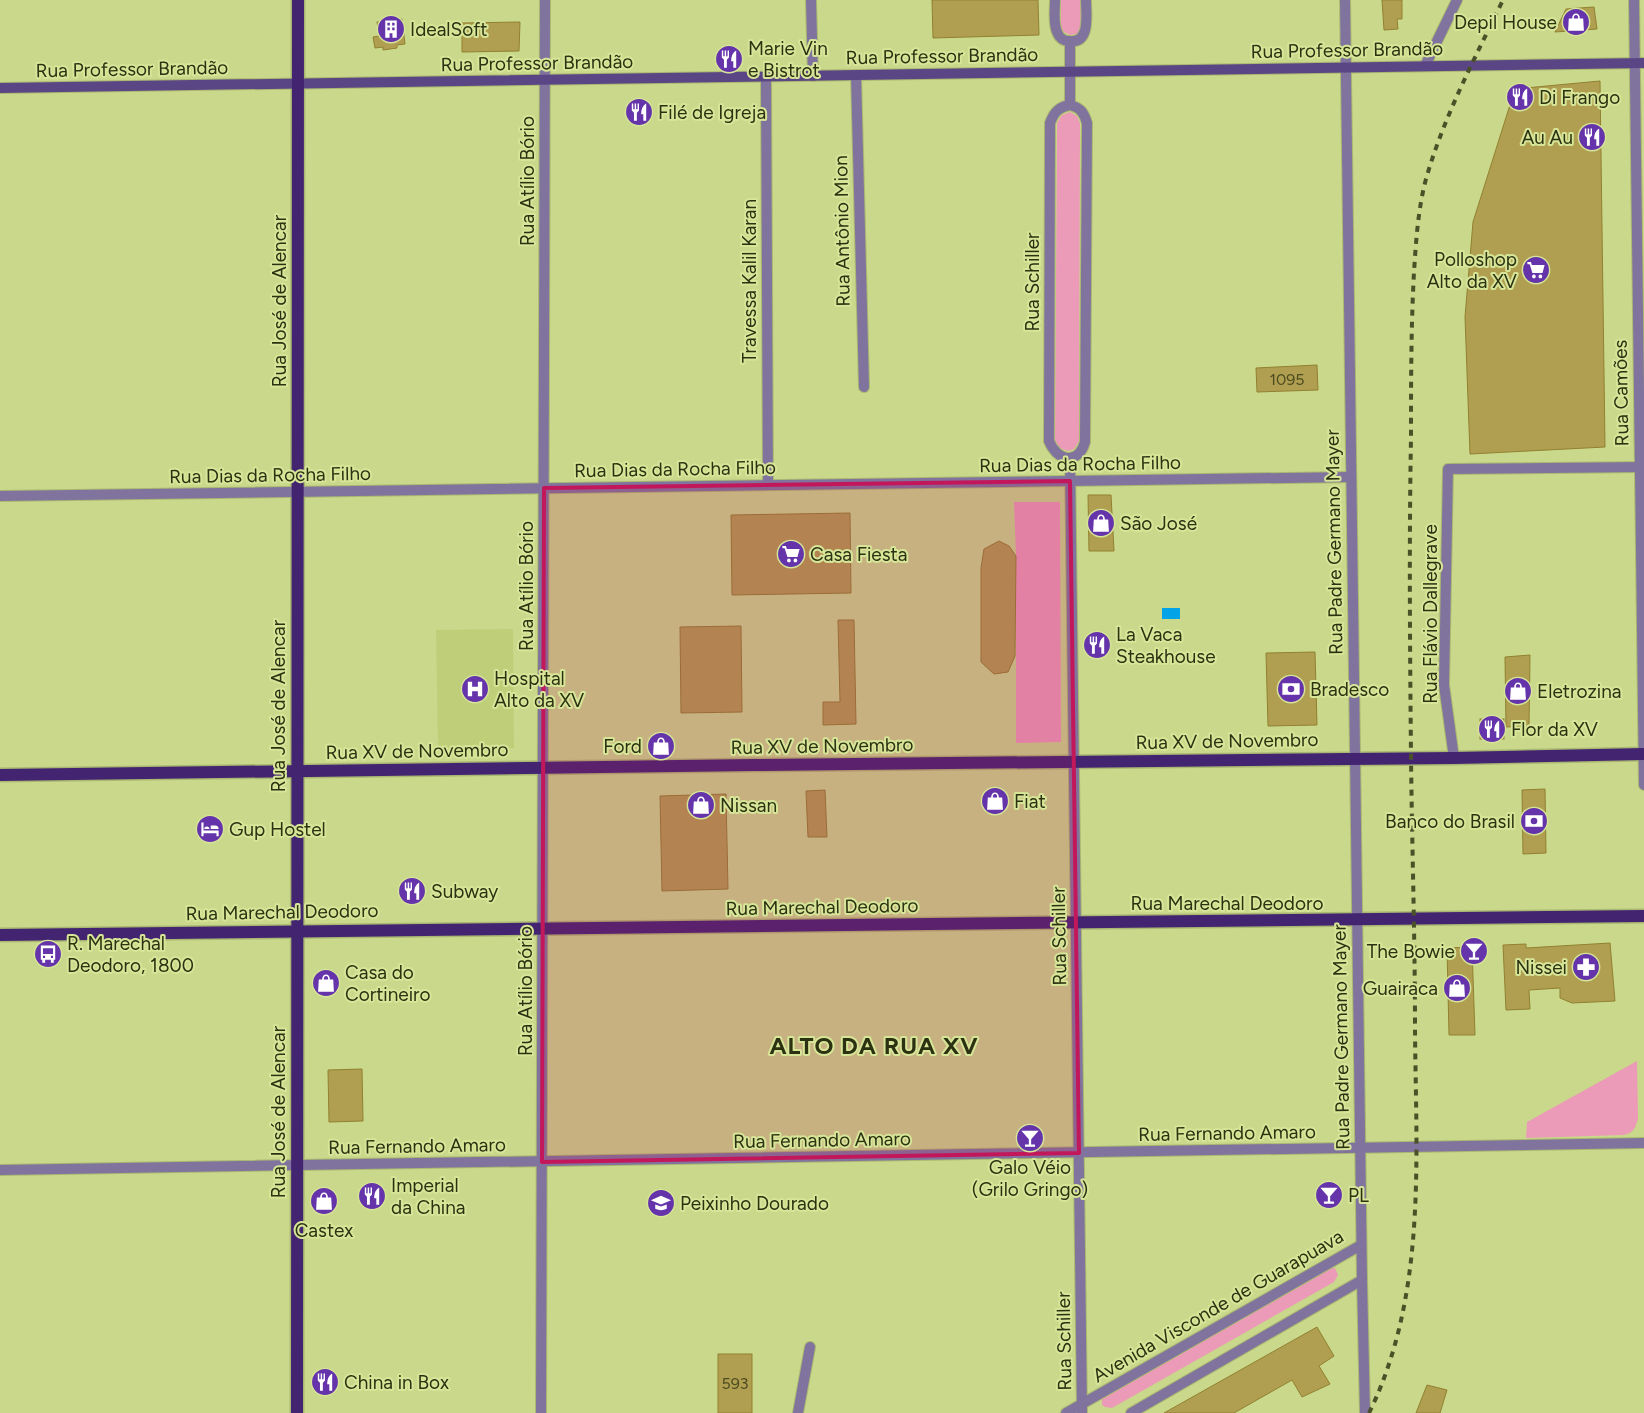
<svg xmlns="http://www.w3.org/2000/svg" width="1644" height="1413" viewBox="0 0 1644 1413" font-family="Figtree,sans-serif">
<rect width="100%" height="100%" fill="#c9d88a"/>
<path fill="#bece79" d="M 513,629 L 514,748 L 438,750 L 436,630 Z"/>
<g fill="#eb9bb7">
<path d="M 1061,0 L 1081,0 L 1081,28 L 1077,34 L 1070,35 L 1064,32 L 1061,27 Z"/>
<path d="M 1070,112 L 1077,116 L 1080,123 L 1079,441 L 1074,449 L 1068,451 L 1060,448 L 1055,442 L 1057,123 L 1062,115 Z"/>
<path d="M 1014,502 L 1060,502 L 1061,742 L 1016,743 L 1016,556 Z"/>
<path d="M 1637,1061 L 1638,1118 C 1636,1128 1633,1133 1624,1135 L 1526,1138 L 1527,1122 Z"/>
<path d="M 1331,1267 L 1335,1268 L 1338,1275 L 1334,1282 L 1112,1408 L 1105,1407 L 1102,1405 L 1102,1397 Z"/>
</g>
<rect fill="#03a3e8" x="1162" y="608" width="18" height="11"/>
<g fill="#b09f51" stroke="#918130">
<path d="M 932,0 L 1038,0 L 1039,35 L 933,38 Z"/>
<path d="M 1382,0 L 1402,0 L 1402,19 L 1397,19 L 1398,29 L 1384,30 Z"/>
<path d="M 1594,7 L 1597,29 L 1555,32 L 1566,9 Z"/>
<path d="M 402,19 L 405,44 L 397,45 L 397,48 L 383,50 L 383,47 L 375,48 L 373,37 L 379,36 L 377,22 Z"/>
<path d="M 520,22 L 519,51 L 462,52 L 462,23 Z"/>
<path d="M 1600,81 L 1605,447 L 1470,454 L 1465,317 L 1473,222 L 1515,89 Z"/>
<path d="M 1317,365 L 1318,390 L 1257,392 L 1256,368 Z"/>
<path d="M 1088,495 L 1111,495 L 1114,551 L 1089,551 Z"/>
<path d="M 850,513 L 851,593 L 732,595 L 731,515 Z"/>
<path d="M 999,541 L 1009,546 L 1016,556 L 1015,656 L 1008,672 L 994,674 L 981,662 L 981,568 L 984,549 Z"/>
<path d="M 838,620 L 854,620 L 856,724 L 823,725 L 823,702 L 840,702 Z"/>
<path d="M 741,626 L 742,712 L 681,713 L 680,627 Z"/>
<path d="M 1315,652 L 1317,725 L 1268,726 L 1266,653 Z"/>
<path d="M 1530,655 L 1529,726 L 1506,727 L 1505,657 Z"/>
<rect x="1480" y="719" width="24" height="20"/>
<path d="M 1545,789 L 1546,853 L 1523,854 L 1522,790 Z"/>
<path d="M 825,790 L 827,837 L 808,837 L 806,791 Z"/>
<path d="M 726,794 L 728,889 L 662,891 L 660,796 Z"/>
<path d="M 1610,943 L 1615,1001 L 1572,1003 L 1560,998 L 1560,988 L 1529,990 L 1530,1009 L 1506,1010 L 1503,945 L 1526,944 L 1526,948 Z"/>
<path d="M 1472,947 L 1475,1035 L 1449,1035 L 1447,948 Z"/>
<path d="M 362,1069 L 363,1121 L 329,1122 L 328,1070 Z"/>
<path d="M 1317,1327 L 1334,1356 L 1319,1366 L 1330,1384 L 1302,1397 L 1292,1380 L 1234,1413 L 1164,1413 Z"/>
<rect x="718" y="1354" width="34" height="59"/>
<path d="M 1427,1385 L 1447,1390 L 1440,1413 L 1416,1413 Z"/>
</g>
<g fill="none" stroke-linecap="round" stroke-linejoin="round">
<g stroke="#aab772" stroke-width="12">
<g id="minor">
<path d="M 811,0 L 813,76"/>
<path d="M 1055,0 C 1055,10 1053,23 1057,32 C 1059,37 1063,41 1069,41 C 1091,44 1086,14 1086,0"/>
<path d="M 1634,0 L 1644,785"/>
<path d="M 1070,42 L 1070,105"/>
<path d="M 1425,66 L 1457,0"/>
<path d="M 856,75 L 864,387"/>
<path d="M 766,77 L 768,485"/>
<path d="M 1070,105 C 1081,108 1084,113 1087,123 L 1085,442 C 1078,466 1057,461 1049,441 L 1050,123 C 1054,112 1059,107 1070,105 Z"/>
<path d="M 1070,458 L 1082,1413"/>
<path d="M 0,496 L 1351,477"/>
<path d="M 1454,758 L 1444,685 L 1448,469 L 1644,467"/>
<path d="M 0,1170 L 1644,1143"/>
<path d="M 541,1413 L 545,0"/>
<path d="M 798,1413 L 810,1347"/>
<path d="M 1066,1413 L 1361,1245"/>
<path d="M 1131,1413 L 1362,1280"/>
</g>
</g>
<g stroke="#aab772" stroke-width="12">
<path id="tertiary" d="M 1345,0 L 1362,1280 L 1365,1413"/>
</g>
<g stroke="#aab772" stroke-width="12">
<path id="secondary" d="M 0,88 L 1644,63"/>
</g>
<g stroke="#aab772" stroke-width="15">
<g id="primary">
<path d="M 0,775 L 754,765 L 1454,758 L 1644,754"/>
<path d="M 0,935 C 548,926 1096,924 1644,916"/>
<path d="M 297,1413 L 298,0"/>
</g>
</g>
<use href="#minor" stroke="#80739e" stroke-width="10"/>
<use href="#tertiary" stroke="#80739e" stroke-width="10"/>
<use href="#secondary" stroke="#5b4685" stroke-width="10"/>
<use href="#primary" stroke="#422471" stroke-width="12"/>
<path stroke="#4a5128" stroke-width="4" stroke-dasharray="6 6" stroke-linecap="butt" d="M 1369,1413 C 1427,1295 1416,1158 1415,1030 C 1415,938 1412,847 1411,756 C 1410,650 1409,544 1411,438 C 1411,383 1411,327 1414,272 C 1416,241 1418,209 1426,179 C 1444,116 1475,58 1503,0"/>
</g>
<path fill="#c2185b" fill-opacity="0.2" stroke="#c2185b" stroke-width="4" stroke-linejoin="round" d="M 1070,481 L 1079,1153 L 542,1162 L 544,488 Z"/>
<defs>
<g id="shop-disc" transform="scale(1.4375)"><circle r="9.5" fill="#6534ab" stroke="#d6e597"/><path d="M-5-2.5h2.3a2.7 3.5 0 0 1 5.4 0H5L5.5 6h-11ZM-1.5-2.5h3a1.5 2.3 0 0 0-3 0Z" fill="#fff"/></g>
<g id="building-disc" transform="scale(1.4375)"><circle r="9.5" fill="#6534ab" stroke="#d6e597"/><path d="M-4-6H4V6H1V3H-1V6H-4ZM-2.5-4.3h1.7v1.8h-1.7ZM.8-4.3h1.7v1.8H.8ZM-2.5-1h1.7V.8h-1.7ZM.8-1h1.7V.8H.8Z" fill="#fff"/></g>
<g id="restaurant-disc" transform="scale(1.4375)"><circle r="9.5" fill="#6534ab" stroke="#d6e597"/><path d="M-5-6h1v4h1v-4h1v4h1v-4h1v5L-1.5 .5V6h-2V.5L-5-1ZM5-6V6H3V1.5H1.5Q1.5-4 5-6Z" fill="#fff"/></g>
<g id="supermarket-disc" transform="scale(1.4375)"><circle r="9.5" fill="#6534ab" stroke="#d6e597"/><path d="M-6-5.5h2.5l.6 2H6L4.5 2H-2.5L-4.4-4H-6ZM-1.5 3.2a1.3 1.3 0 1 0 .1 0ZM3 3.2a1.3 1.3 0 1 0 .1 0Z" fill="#fff"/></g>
<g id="hospital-disc" transform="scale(1.4375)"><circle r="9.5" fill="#6534ab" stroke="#d6e597"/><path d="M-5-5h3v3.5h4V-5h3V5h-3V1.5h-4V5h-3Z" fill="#fff"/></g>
<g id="bank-disc" transform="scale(1.4375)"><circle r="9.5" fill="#6534ab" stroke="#d6e597"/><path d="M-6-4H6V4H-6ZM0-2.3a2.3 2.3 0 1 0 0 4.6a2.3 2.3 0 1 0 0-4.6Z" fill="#fff"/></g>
<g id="hotel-disc" transform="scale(1.4375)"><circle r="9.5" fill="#6534ab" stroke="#d6e597"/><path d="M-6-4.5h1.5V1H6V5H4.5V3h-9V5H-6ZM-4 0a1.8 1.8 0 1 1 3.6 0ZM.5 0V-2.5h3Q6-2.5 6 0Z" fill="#fff"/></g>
<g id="bar-disc" transform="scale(1.4375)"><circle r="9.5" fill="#6534ab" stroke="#d6e597"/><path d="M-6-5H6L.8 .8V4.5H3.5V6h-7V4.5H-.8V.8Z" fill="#fff"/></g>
<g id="bus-disc" transform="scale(1.4375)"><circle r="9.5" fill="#6534ab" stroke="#d6e597"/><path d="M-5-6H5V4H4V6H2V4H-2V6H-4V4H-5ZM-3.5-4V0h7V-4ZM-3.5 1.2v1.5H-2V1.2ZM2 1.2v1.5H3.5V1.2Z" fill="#fff"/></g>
<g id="pharmacy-disc" transform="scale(1.4375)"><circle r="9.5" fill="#6534ab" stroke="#d6e597"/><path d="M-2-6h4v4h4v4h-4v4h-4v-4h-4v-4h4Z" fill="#fff"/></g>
<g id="school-disc" transform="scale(1.4375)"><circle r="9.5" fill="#6534ab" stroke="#d6e597"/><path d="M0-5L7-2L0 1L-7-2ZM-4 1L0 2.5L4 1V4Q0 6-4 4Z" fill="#fff"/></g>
</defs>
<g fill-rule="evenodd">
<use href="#shop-disc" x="1576" y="22"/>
<use href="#building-disc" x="391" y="29"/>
<use href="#restaurant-disc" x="729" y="59"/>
<use href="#restaurant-disc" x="1520" y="97"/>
<use href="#restaurant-disc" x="639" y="112"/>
<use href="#restaurant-disc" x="1592" y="137"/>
<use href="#supermarket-disc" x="1536" y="270"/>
<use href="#shop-disc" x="1101" y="523"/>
<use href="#supermarket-disc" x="791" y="554"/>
<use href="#restaurant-disc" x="1097" y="645"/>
<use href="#hospital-disc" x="475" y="689"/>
<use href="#bank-disc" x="1291" y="689"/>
<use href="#shop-disc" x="1518" y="691"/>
<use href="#restaurant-disc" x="1492" y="729"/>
<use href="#shop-disc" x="661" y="746"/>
<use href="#shop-disc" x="995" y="801"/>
<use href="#shop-disc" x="701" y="805"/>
<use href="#bank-disc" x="1534" y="821"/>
<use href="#hotel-disc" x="210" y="829"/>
<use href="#restaurant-disc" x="412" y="891"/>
<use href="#bar-disc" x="1474" y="951"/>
<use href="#bus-disc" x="48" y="954"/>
<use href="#pharmacy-disc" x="1586" y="967"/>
<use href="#shop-disc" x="326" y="983"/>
<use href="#shop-disc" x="1457" y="988"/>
<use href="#bar-disc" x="1030" y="1138"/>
<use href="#bar-disc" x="1329" y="1195"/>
<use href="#restaurant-disc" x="372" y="1196"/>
<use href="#shop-disc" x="324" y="1201"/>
<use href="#school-disc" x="661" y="1203"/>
<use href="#restaurant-disc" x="325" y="1382"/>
</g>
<g text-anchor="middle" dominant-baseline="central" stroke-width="4" stroke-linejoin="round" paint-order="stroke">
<g font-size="16" fill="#4d4c21">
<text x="1287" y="379">1095</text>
<text x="735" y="1383">593</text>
</g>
<g font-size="19" fill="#2c3111" stroke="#d6e597" text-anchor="start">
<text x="1557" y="22" text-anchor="end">Depil House</text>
<text x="410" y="29">IdealSoft</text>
<text x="748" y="48">Marie Vin<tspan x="748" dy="22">e Bistrot</tspan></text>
<text x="1539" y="97">Di Frango</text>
<text x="658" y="112">Filé de Igreja</text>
<text x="1573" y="137" text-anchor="end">Au Au</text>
<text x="1517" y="259" text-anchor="end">Polloshop<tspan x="1517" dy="22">Alto da XV</tspan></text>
<text x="1120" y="523">São José</text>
<text x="810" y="554">Casa Fiesta</text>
<text x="1116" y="634">La Vaca<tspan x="1116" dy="22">Steakhouse</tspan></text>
<text x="494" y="678">Hospital<tspan x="494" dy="22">Alto da XV</tspan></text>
<text x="1310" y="689">Bradesco</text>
<text x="1537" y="691">Eletrozina</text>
<text x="1511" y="729">Flor da XV</text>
<text x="642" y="746" text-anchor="end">Ford</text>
<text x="1014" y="801">Fiat</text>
<text x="720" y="805">Nissan</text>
<text x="1515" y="821" text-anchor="end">Banco do Brasil</text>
<text x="229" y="829">Gup Hostel</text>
<text x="431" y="891">Subway</text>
<text x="67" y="943">R. Marechal<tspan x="67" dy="22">Deodoro, 1800</tspan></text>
<text x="1455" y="951" text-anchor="end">The Bowie</text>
<text x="1567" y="967" text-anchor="end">Nissei</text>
<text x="345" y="972">Casa do<tspan x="345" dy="22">Cortineiro</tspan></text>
<text x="1438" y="988" text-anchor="end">Guairaca</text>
<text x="1030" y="1167" text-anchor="middle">Galo Véio<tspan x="1030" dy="22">(Grilo Gringo)</tspan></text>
<text x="391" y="1185">Imperial<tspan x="391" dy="22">da China</tspan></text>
<text x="1348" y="1195">PL</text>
<text x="680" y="1203">Peixinho Dourado</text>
<text x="324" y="1230" text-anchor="middle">Castex</text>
<text x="344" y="1382">China in Box</text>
</g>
<g font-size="19" fill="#2c3111" stroke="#d6e597">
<text transform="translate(1347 50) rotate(-1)">Rua Professor Brandão</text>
<text transform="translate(942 56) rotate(-1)">Rua Professor Brandão</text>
<text transform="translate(537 63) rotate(-1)">Rua Professor Brandão</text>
<text transform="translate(132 69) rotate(-1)">Rua Professor Brandão</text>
<text transform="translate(527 181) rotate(-90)">Rua Atílio Bório</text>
<text transform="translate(842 231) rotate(-91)">Rua Antônio Mion</text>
<text transform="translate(749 281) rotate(-90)">Travessa Kalil Karan</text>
<text transform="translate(1032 282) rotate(-90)">Rua Schiller</text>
<text transform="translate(279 301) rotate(-90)">Rua José de Alencar</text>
<text transform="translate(1621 393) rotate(-91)">Rua Camões</text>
<text transform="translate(1080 464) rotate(-1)">Rua Dias da Rocha Filho</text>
<text transform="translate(675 469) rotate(-1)">Rua Dias da Rocha Filho</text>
<text transform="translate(270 475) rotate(-1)">Rua Dias da Rocha Filho</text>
<text transform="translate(1334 542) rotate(-91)">Rua Padre Germano Mayer</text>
<text transform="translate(526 586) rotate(-90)">Rua Atílio Bório</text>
<text transform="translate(1430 614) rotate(-90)">Rua Flávio Dallegrave</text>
<text transform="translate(278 706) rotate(-90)">Rua José de Alencar</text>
<text transform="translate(1227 741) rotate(-1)">Rua XV de Novembro</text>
<text transform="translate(822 746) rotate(-1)">Rua XV de Novembro</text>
<text transform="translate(417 751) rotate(-1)">Rua XV de Novembro</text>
<text x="1227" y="903">Rua Marechal Deodoro</text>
<text transform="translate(822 907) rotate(-1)">Rua Marechal Deodoro</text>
<text transform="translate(282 912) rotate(-1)">Rua Marechal Deodoro</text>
<text transform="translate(1059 936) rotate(-91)">Rua Schiller</text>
<text transform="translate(525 991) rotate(-90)">Rua Atílio Bório</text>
<text transform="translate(1341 1037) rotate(-91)">Rua Padre Germano Mayer</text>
<text transform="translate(278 1112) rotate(-90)">Rua José de Alencar</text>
<text transform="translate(1227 1133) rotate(-1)">Rua Fernando Amaro</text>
<text transform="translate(822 1140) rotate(-1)">Rua Fernando Amaro</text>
<text transform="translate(417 1146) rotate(-1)">Rua Fernando Amaro</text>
<text transform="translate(1218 1306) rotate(-30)">Avenida Visconde de Guarapuava</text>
<text transform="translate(1064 1341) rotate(-91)">Rua Schiller</text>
</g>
<g font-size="24" font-weight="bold" letter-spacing="1" fill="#2c3111" stroke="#d6e597">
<text x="874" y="1045">ALTO DA RUA XV</text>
</g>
</g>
</svg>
